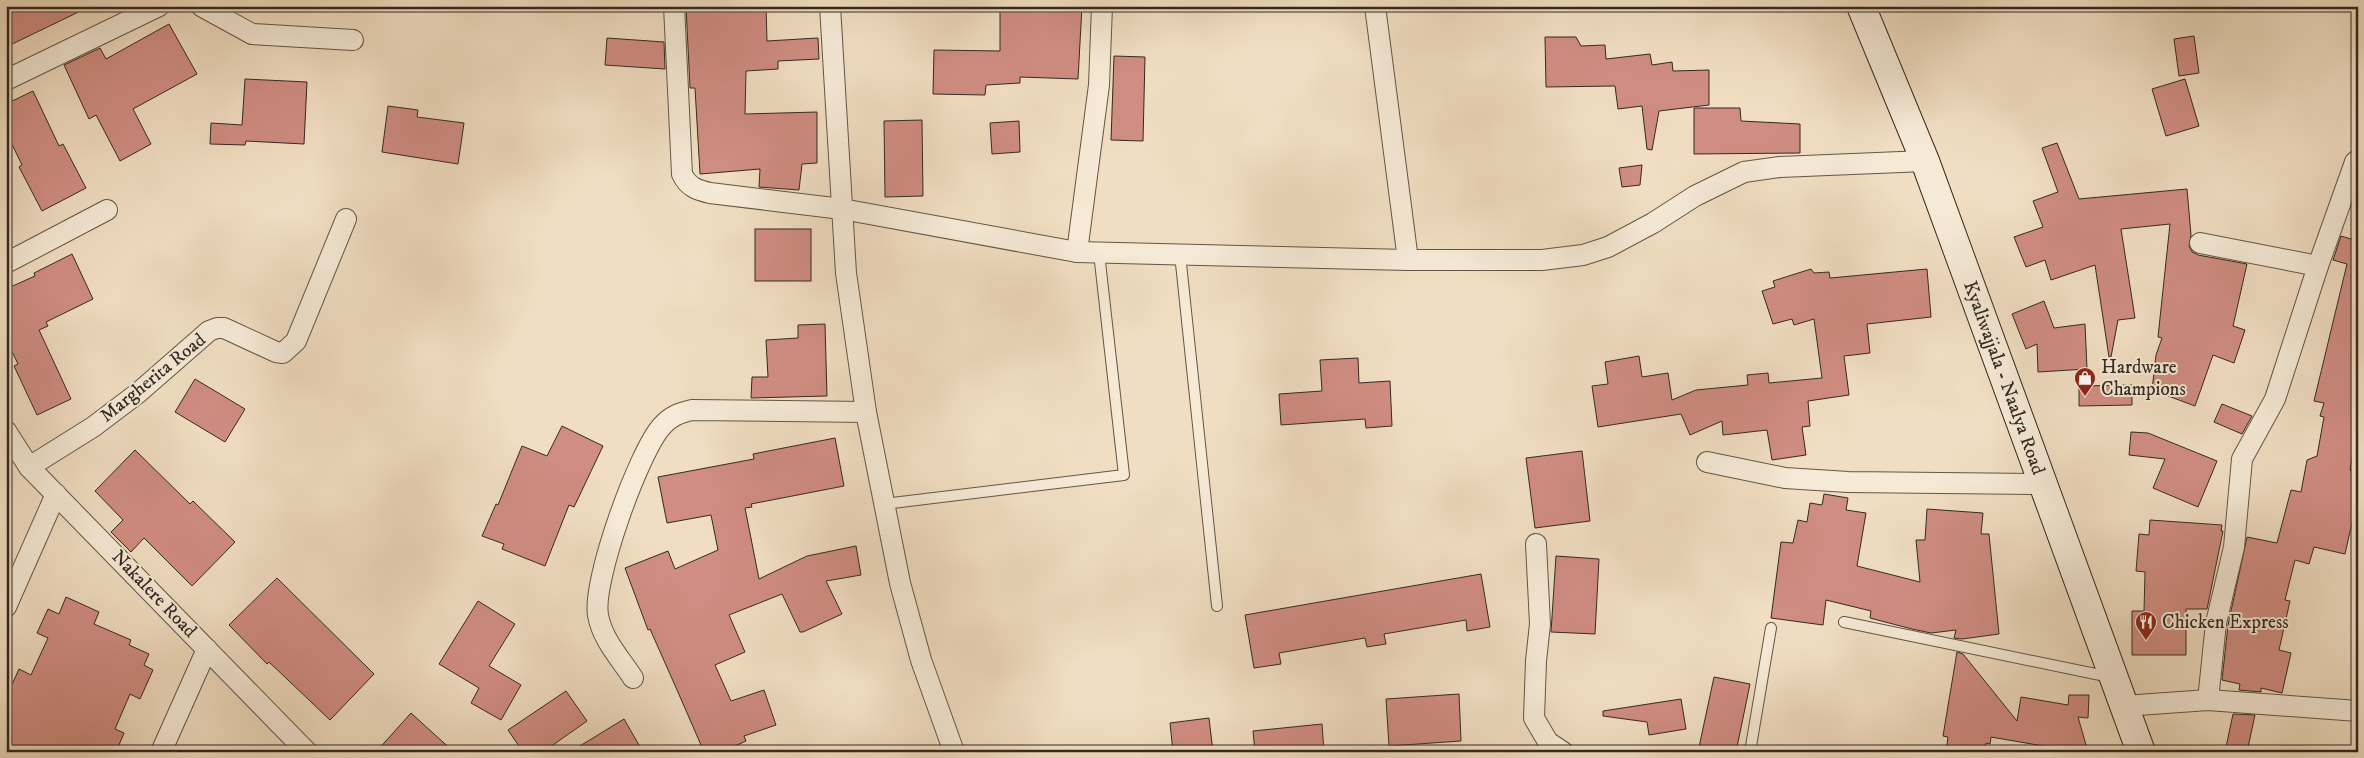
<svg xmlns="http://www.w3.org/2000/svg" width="2364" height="758" viewBox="0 0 2364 758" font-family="'IM FELL DW Pica',serif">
<rect width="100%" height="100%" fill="#f1dec2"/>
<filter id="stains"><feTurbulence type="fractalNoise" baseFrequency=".004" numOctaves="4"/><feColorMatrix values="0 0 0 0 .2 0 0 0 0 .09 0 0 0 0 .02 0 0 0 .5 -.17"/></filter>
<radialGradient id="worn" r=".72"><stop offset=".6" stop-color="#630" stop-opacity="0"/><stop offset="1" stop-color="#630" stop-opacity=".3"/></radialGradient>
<g fill="#d08d82" stroke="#332920">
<path d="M 6,6 L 91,6 L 6,47 Z"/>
<path d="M 686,6 L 766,6 L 767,41 L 818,38 L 819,59 L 778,61 L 778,69 L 746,71 L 745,114 L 817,112 L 817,163 L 802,164 L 799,190 L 759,187 L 760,169 L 700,174 L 695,88 L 690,88 Z"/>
<path d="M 1000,6 L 1082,6 L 1078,79 L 1020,77 L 1020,83 L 986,85 L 985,95 L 933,94 L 934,50 L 1000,51 Z"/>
<path d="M 169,24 L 197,74 L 133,109 L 151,144 L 120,161 L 96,115 L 89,119 L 64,65 L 100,48 L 106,59 Z"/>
<path d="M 2194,36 L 2199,73 L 2179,76 L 2174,39 Z"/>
<path d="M 1545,37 L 1576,37 L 1581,46 L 1605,45 L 1606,59 L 1650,54 L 1652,65 L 1672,62 L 1673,71 L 1709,70 L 1709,105 L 1659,111 L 1652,150 L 1647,149 L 1642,106 L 1618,109 L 1615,86 L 1546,87 Z"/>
<path d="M 607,38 L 664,42 L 665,69 L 605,65 Z"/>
<path d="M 1114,56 L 1145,57 L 1143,141 L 1111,140 Z"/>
<path d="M 245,79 L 307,82 L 304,144 L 246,141 L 245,145 L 210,144 L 211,123 L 242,125 Z"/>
<path d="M 2185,79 L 2199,126 L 2166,136 L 2152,89 Z"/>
<path d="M 33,91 L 59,146 L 63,144 L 86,188 L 42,211 L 19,167 L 22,165 L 6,132 L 6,104 Z"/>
<path d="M 388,106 L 418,110 L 417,117 L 464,123 L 458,164 L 382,152 Z"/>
<path d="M 1694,108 L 1740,108 L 1741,121 L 1800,124 L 1800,153 L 1694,154 Z"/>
<path d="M 922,120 L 923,196 L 885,197 L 884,121 Z"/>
<path d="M 1019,121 L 1020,152 L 992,154 L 990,123 Z"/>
<path d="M 2057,143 L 2079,199 L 2187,189 L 2191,235 L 2189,246 L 2192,252 L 2198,255 L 2247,264 L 2233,326 L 2245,330 L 2234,363 L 2213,355 L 2195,406 L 2152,390 L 2156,355 L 2162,338 L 2158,337 L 2170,224 L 2121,229 L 2135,318 L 2118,320 L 2111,357 L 2109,357 L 2095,265 L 2051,280 L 2045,260 L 2026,267 L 2014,237 L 2043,227 L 2033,201 L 2058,192 L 2042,148 Z"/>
<path d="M 1642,165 L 1640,185 L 1622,187 L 1619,168 Z"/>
<rect x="755" y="229" width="56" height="52"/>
<path d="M 2341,236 L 2358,241 L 2358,424 L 2350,470 L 2358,471 L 2358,496 L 2345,554 L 2314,547 L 2309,564 L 2295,560 L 2285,600 L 2290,601 L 2279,650 L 2291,653 L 2282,693 L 2261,688 L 2261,692 L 2239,690 L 2240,684 L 2222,680 L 2228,625 L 2247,537 L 2277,543 L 2291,490 L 2301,492 L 2307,460 L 2317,456 L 2324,417 L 2320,416 L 2324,403 L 2314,401 L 2347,264 L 2333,260 Z"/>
<path d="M 72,254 L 93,299 L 46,322 L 48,326 L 39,330 L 71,399 L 37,415 L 14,366 L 18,364 L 6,339 L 6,289 L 35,276 L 34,273 Z"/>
<path d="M 1811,269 L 1814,273 L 1829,272 L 1830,278 L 1927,269 L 1931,317 L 1867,324 L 1870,353 L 1844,356 L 1849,395 L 1808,401 L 1810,426 L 1802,427 L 1806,455 L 1772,460 L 1767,430 L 1723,435 L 1722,421 L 1690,435 L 1681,414 L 1598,427 L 1592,386 L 1608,384 L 1605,362 L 1639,356 L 1642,377 L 1668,373 L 1672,400 L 1696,390 L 1748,385 L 1747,375 L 1768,373 L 1769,383 L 1822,378 L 1814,319 L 1794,325 L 1792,319 L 1773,324 L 1762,291 L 1775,287 L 1773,281 Z"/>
<path d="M 2044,301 L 2054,328 L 2085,324 L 2087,369 L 2038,372 L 2037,344 L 2026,349 L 2012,314 Z"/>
<path d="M 825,324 L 827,396 L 751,398 L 752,377 L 768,377 L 766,340 L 798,338 L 798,325 Z"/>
<path d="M 1358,358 L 1359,383 L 1390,381 L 1392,426 L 1366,428 L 1365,419 L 1281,425 L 1279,394 L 1322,391 L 1320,360 Z"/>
<path d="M 195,379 L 245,409 L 225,442 L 175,412 Z"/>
<path d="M 2132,385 L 2132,405 L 2079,406 L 2079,386 Z"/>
<path d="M 2222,404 L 2252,416 L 2242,434 L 2214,422 Z"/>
<path d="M 562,426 L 603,446 L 574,507 L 569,505 L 545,566 L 502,549 L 504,544 L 482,536 L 496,504 L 498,505 L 522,446 L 547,456 Z"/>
<path d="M 2131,432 L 2148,433 L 2217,461 L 2198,507 L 2153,488 L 2165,459 L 2129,455 Z"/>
<path d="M 835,438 L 844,486 L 751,504 L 752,507 L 745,508 L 759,579 L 807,556 L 856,546 L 861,575 L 826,581 L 842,614 L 803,632 L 800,632 L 782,594 L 729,615 L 745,652 L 715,665 L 731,701 L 764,690 L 776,725 L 744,736 L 746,741 L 722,752 L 704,752 L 681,699 L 650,629 L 648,630 L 625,568 L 668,551 L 675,569 L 718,550 L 711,515 L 667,523 L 658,477 L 754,459 L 753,454 Z"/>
<path d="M 135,450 L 190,504 L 193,501 L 235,542 L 192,586 L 144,538 L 131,552 L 111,532 L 123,520 L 95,491 Z"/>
<path d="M 1582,451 L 1590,521 L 1535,528 L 1526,458 Z"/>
<path d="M 1824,494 L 1848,498 L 1846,510 L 1866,513 L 1857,566 L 1920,582 L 1916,540 L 1925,540 L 1927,509 L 1983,513 L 1981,534 L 1989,534 L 1999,634 L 1962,639 L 1954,638 L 1956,630 L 1931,633 L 1912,629 L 1870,618 L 1871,611 L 1826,600 L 1823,625 L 1771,618 L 1781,542 L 1793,543 L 1798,520 L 1807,522 L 1810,503 L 1822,505 Z"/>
<path d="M 2150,520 L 2222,525 L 2221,531 L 2223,531 L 2207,609 L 2186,609 L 2186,655 L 2132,655 L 2132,611 L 2144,611 L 2145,572 L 2136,571 L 2139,534 L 2149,535 Z"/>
<path d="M 1556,556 L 1599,559 L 1595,634 L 1551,632 Z"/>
<path d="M 1481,574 L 1490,627 L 1467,631 L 1466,620 L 1384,634 L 1386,644 L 1367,647 L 1365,638 L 1279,653 L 1281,664 L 1254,668 L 1245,615 Z"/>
<path d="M 277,578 L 374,674 L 330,720 L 269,662 L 267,664 L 229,625 Z"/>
<path d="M 66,597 L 99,612 L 94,624 L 131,640 L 129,645 L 149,654 L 144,665 L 153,670 L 140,699 L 130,694 L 115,729 L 124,733 L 116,752 L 6,752 L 6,698 L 19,669 L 31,675 L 48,638 L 37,633 L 48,609 L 59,614 Z"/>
<path d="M 478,601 L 515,624 L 489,666 L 521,685 L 501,720 L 471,703 L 479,688 L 439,664 Z"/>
<path d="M 1957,652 L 1963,654 L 2017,721 L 2021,697 L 2068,705 L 2069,695 L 2089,695 L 2088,718 L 2078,717 L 2088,752 L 2048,752 L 2049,747 L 1991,737 L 1990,744 L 1986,743 L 1984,752 L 1946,752 L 1948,737 L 1943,736 Z"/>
<path d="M 1714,677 L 1750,684 L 1736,752 L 1698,752 Z"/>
<path d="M 566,691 L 587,721 L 543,752 L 523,752 L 508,730 Z"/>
<path d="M 1459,694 L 1461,741 L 1389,746 L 1386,699 Z"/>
<path d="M 1681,699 L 1686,729 L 1649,735 L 1647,722 L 1603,716 L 1603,711 Z"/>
<path d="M 411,713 L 434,734 L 454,752 L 376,752 Z"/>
<path d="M 2233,714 L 2255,715 L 2247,752 L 2225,752 Z"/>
<path d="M 1209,718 L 1213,752 L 1173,752 L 1170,723 Z"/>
<path d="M 624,719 L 643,752 L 570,752 Z"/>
<path d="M 1322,724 L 1324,752 L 1255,752 L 1253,731 Z"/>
</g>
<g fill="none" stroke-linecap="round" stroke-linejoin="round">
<g stroke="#625648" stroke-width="12">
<g id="lane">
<path d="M 1180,254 L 1217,606"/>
<path d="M 884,504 L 1124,475 L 1099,253"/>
<path d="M 1844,622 L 2110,677"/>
<path d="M 1750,752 L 1771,628"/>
</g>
</g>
<g stroke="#625648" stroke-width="22">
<g id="street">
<path d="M 201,6 L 252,34 L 353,40"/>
<path d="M 674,6 L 682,174 C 688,187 697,190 710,193 L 842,209 L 1077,252 L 1408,260 L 1542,260 L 1583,255 L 1608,247 L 1653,223 L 1695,196 L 1744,172 L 1780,167 L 1925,161"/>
<path d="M 830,6 L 846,273 L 866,412 L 900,583 L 921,660 L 954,752"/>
<path d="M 1375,6 L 1408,260"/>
<path d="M 6,80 L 159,6"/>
<path d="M 2200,243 L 2318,266"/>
<path d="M 1077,252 L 1099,85 L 1102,6"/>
<path d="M 6,263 L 107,210"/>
<path d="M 6,431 L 29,467 L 307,752"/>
<path d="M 1707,462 L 1785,478 L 1848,482 L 2043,484"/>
<path d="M 29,467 L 93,427 L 138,393 L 209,331 L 217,328 L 224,328 L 276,352 L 283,353 L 296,341 L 346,219"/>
<path d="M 1536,544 L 1540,624 L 1536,661 L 1534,718 L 1548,742 L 1563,752"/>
<path d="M 6,607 L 56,494"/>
<path d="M 633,678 C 620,658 602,639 598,615 C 592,581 639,451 662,426 C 671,416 679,413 692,410 L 866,412"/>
<path d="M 2208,700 L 2216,623 L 2234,547 L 2242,459 L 2275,399 L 2318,266 L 2355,162 L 2358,160"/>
<path d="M 2124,706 L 2208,700 L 2358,711"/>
<path d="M 161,752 L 207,649"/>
</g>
</g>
<g stroke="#332920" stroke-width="30">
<path id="secondary" d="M 1861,6 L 1925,161 L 2141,752"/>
</g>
<use href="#lane" stroke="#f6ead7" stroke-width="10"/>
<use href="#street" stroke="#f6ead7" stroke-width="20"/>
<use href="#secondary" stroke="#f6ead7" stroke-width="28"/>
</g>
<defs>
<g id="shop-pin" transform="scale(1.125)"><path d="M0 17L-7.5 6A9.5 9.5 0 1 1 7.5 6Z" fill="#8f2418" stroke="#f6ead7"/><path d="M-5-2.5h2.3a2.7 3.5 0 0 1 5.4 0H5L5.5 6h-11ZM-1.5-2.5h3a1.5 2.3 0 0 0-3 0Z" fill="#fff"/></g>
<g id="restaurant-pin" transform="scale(1.125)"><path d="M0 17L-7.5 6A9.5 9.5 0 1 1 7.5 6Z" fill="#8f2418" stroke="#f6ead7"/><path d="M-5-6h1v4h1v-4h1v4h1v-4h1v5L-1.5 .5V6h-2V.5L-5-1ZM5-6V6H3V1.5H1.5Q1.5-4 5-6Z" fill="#fff"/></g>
</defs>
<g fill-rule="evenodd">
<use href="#shop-pin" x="2085" y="378"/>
<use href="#restaurant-pin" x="2146" y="622"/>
</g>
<g text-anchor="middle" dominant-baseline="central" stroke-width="4" stroke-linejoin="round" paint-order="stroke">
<g font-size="19" fill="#332920" stroke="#f6ead7" text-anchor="start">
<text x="2101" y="367">Hardware<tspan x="2101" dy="22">Champions</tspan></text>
<text x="2162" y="622">Chicken Express</text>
</g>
<g font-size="19" fill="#332920" stroke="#f6ead7">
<text transform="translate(153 378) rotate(-39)">Margherita Road</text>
<text transform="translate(2004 378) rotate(70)">Kyaliwajjala - Naalya Road</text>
<text transform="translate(154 594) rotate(46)">Nakalere Road</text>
</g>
</g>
<rect width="2364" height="758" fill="none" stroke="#f1dec2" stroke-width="25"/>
<rect x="8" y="8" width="2349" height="743" fill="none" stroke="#332920" stroke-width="2.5"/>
<rect x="12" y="12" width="2339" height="733" fill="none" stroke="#332920"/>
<rect width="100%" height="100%" filter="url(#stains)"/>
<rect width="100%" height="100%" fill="url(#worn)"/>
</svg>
